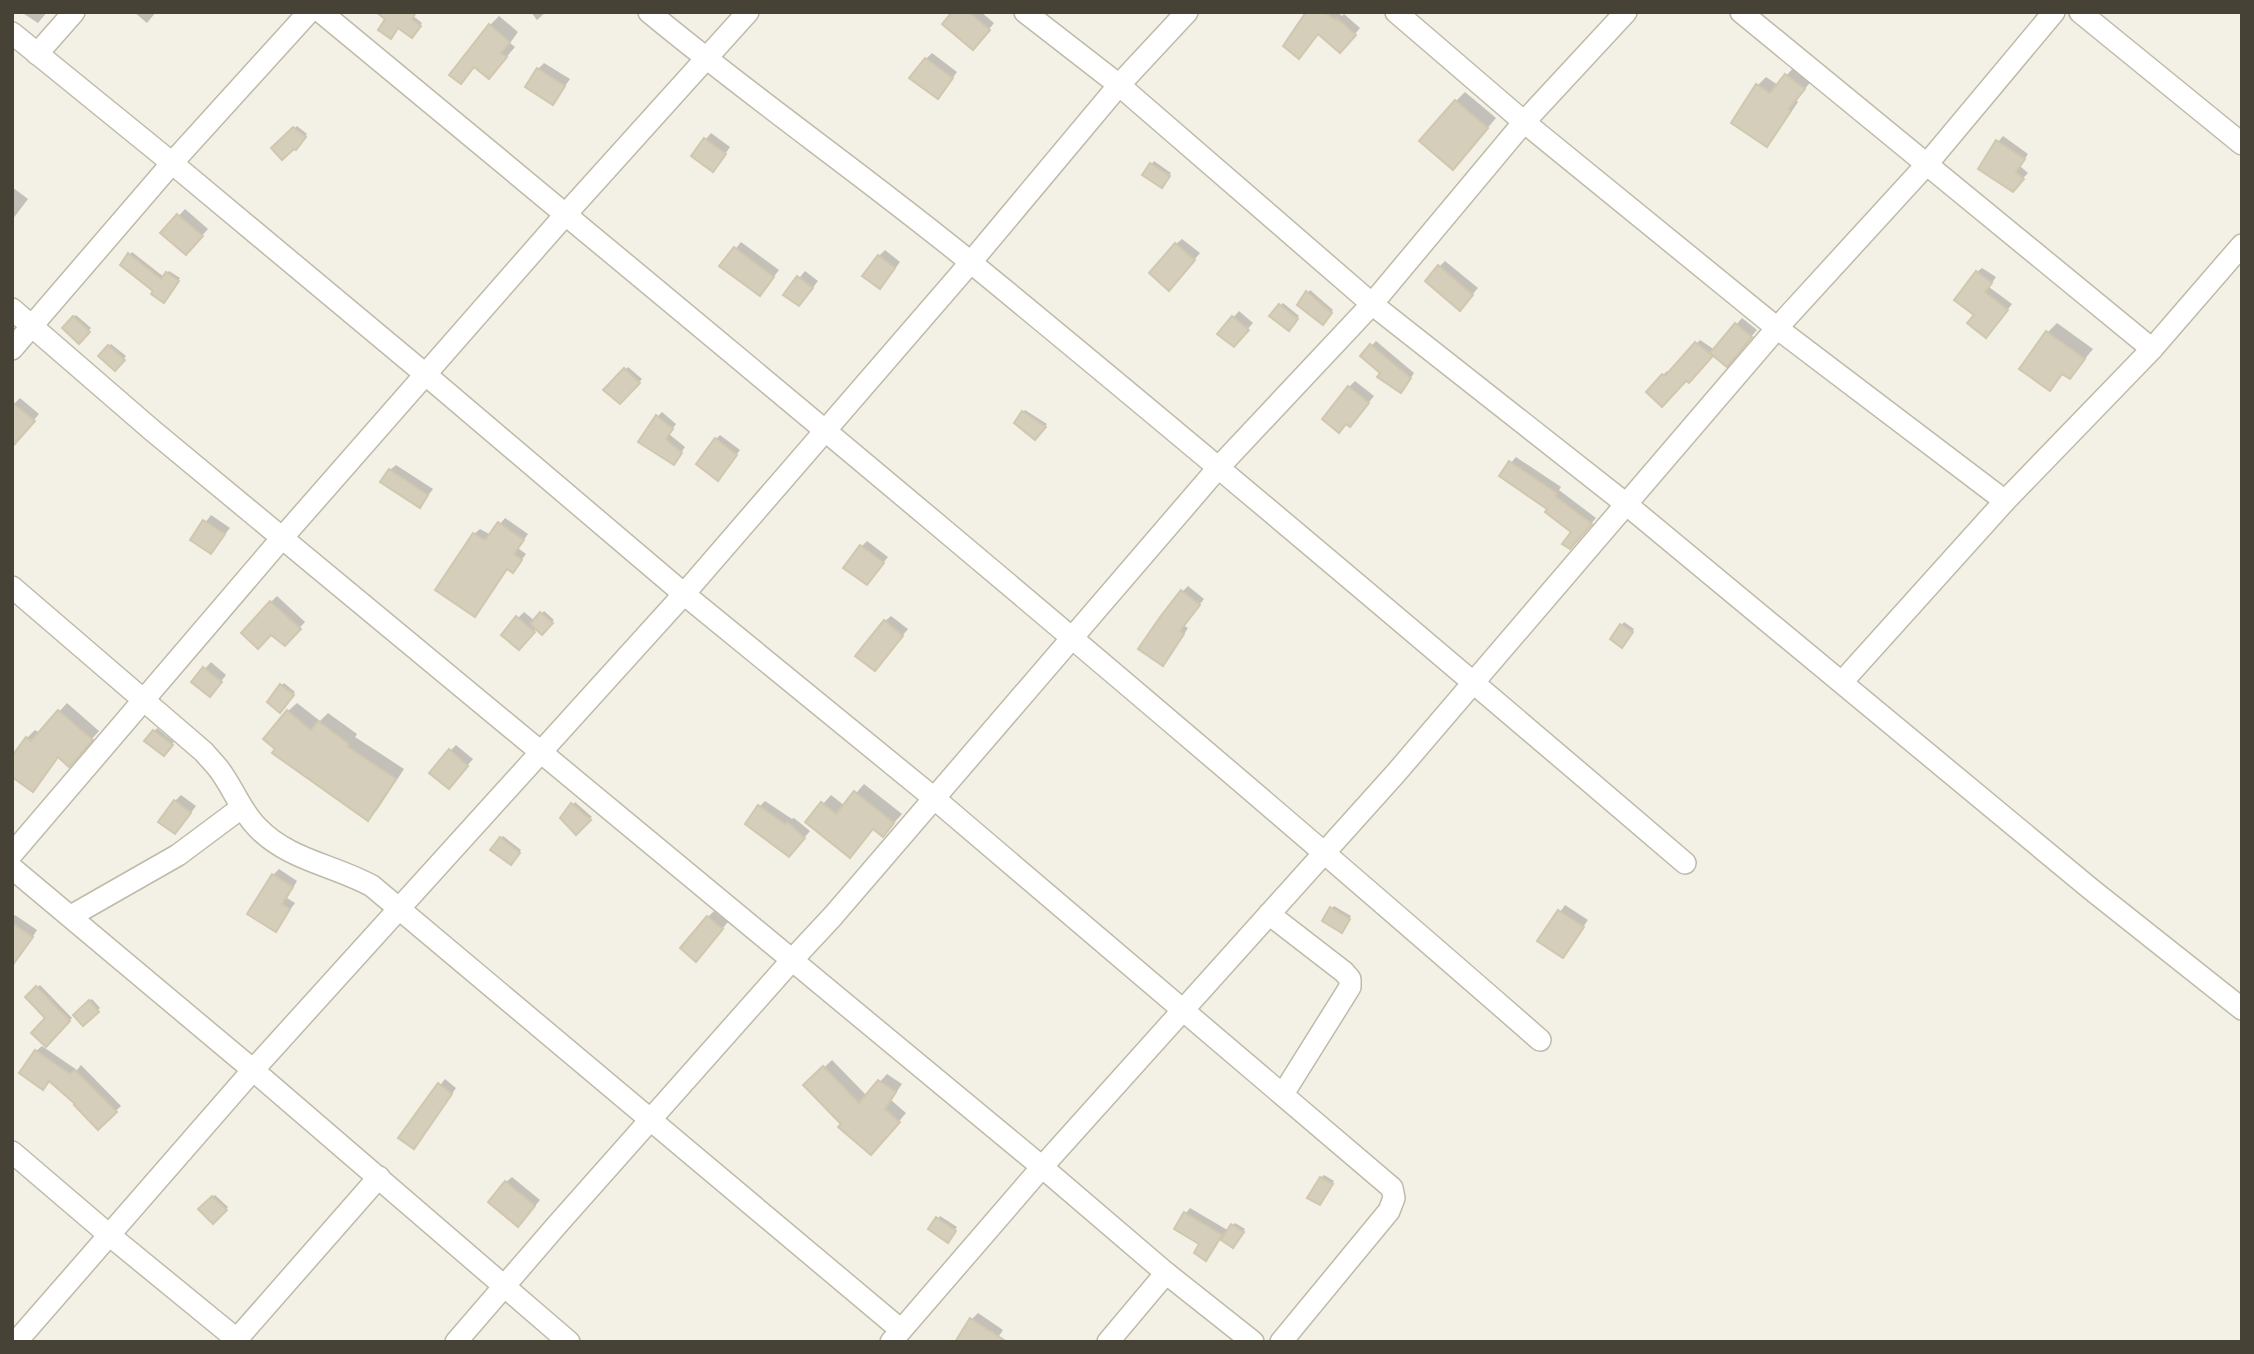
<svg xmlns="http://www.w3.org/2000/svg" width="2254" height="1354" viewBox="0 0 2254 1354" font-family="Inter,sans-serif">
<rect width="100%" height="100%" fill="#f3f1e6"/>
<g fill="#0003">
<path d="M 21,12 L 47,12 L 38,23 Z"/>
<path d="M 134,12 L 156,12 L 147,23 Z"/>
<path d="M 408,12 L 422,23 L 414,33 Z"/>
<path d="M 531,12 L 546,12 L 537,20 Z"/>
<path d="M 946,12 L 981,12 L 994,23 L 979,42 Z"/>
<path d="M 1308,12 L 1337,12 L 1342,16 L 1344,14 L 1360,28 L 1345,46 Z"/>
<path d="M 499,16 L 518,32 L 510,43 L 515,47 L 498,67 L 475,66 L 461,82 L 490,25 Z"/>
<path d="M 932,53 L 957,72 L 943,91 L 926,59 Z"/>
<path d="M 544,63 L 570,79 L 553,103 L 538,69 Z"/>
<path d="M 1794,67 L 1812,80 L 1796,100 L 1798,102 L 1775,136 L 1767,145 L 1733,122 L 1758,85 L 1766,77 L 1778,85 Z"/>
<path d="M 1465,92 L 1496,118 L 1462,158 L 1456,101 Z"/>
<path d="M 297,126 L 307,134 L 298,146 L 274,148 Z"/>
<path d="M 711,133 L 730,147 L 718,164 L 706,139 Z"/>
<path d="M 2003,136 L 2028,154 L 2020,166 L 2028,173 L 2012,190 L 1998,142 Z"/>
<path d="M 1154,161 L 1171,173 L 1164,183 L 1144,174 Z"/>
<path d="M 12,187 L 28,199 L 12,220 Z"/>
<path d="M 185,209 L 208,229 L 192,247 L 163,233 Z"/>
<path d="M 1182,239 L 1200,253 L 1175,283 L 1176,244 Z"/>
<path d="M 741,242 L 779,270 L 765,288 L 722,266 Z"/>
<path d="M 885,250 L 900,262 L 886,281 L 879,256 Z"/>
<path d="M 132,252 L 164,277 L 169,271 L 180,278 L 166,298 L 122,265 Z"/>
<path d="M 1445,261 L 1478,288 L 1466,302 L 1439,267 Z"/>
<path d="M 1982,268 L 1996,277 L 1989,287 L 2012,304 L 1991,331 L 1976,315 L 1977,272 Z"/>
<path d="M 805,271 L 818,281 L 805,298 L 786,294 Z"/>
<path d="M 1310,290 L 1333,310 L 1326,320 L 1299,305 Z"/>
<path d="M 1283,303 L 1299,316 L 1289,329 L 1272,315 Z"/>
<path d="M 1239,311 L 1253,323 L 1239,339 L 1222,331 Z"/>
<path d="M 76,315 L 91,328 L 79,341 L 64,328 Z"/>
<path d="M 1742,318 L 1757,330 L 1732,358 L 1713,353 L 1693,377 L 1648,392 L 1667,371 L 1670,374 L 1700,340 L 1715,350 Z"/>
<path d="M 2057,323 L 2093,349 L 2070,377 L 2064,373 L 2050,389 L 2021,368 L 2048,332 Z"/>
<path d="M 1376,341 L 1414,373 L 1405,386 L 1382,373 L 1363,355 Z"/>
<path d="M 111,344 L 126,356 L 115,369 L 100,356 Z"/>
<path d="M 628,367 L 642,379 L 620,402 L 606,390 Z"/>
<path d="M 1355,381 L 1374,396 L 1356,418 L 1349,387 Z"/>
<path d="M 20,398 L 39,414 L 21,435 L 12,406 Z"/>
<path d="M 1025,410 L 1047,424 L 1035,437 L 1023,413 Z"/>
<path d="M 662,412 L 676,424 L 669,434 L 685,447 L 674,463 L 658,416 Z"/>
<path d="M 720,435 L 740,450 L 722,474 L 716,439 Z"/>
<path d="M 1516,457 L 1561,487 L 1559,490 L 1596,518 L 1576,541 L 1573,532 L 1550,509 L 1511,463 Z"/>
<path d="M 396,465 L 433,489 L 420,506 L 390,470 Z"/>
<path d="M 211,515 L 230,528 L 211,552 L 193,539 Z"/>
<path d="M 505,518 L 528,534 L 518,548 L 526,554 L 518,565 L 508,567 L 475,614 L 474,534 L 480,529 L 491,535 Z"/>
<path d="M 867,541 L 888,557 L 872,577 L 861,547 Z"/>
<path d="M 1188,586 L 1204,599 L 1183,625 L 1188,628 L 1168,658 L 1183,591 Z"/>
<path d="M 277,596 L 305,622 L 290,638 L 271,602 Z"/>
<path d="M 544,611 L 554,620 L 541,633 L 537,628 L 525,642 L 518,618 L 524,612 L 535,621 Z"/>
<path d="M 891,616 L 908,629 L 880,663 L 885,621 Z"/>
<path d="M 1624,622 L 1634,629 L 1624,643 L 1612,639 Z"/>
<path d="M 211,662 L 226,675 L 215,689 L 193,682 Z"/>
<path d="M 284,683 L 295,692 L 282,708 L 282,685 Z"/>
<path d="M 67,703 L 99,731 L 77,756 L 59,756 L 33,790 L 27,738 L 35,730 L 40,733 Z"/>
<path d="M 297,703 L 320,721 L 328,713 L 357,734 L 355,737 L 404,769 L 377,810 L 368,819 L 288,711 Z"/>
<path d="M 157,728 L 174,742 L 163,754 L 147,741 Z"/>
<path d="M 456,745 L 473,759 L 454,781 L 450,751 Z"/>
<path d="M 864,784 L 902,814 L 883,835 L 874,827 L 859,846 L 823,804 L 831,795 L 845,806 Z"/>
<path d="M 181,795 L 196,806 L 181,826 L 175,801 Z"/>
<path d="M 765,801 L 792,819 L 794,818 L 810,831 L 795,849 L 759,807 Z"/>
<path d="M 575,802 L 592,817 L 576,832 L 562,818 Z"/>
<path d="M 503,836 L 521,850 L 513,861 L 501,838 Z"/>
<path d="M 279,869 L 297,881 L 287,898 L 295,903 L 275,930 L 273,875 Z"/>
<path d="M 1565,905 L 1588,920 L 1563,956 L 1540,941 Z"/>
<path d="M 1334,906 L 1351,916 L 1344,929 L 1332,908 Z"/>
<path d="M 714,911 L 728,922 L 702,954 L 708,917 Z"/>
<path d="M 15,915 L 37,930 L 24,950 L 12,952 L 12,918 Z"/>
<path d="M 40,985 L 72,1018 L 46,1045 L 48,1017 L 27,997 Z"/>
<path d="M 92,999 L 100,1008 L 83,1024 L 75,1015 Z"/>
<path d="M 42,1046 L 77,1070 L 81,1065 L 121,1106 L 98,1128 L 36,1051 Z"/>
<path d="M 832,1060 L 867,1096 L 887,1074 L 902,1084 L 891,1100 L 906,1113 L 878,1146 L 844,1124 L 806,1085 Z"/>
<path d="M 445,1079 L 456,1088 L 419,1142 L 400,1138 Z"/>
<path d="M 1324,1175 L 1334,1181 L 1322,1201 L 1321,1178 Z"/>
<path d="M 512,1177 L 540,1200 L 524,1219 L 506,1182 Z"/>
<path d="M 215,1195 L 228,1207 L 213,1221 L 201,1209 Z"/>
<path d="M 1190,1208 L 1229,1231 L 1235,1223 L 1245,1229 L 1233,1246 L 1221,1238 L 1206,1259 L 1202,1244 L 1186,1213 Z"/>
<path d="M 940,1216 L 957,1227 L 950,1238 L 931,1229 Z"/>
<path d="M 978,1313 L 1003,1330 L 995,1342 L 972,1319 Z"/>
</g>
<g fill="#d5cebb" stroke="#d0c7ae" stroke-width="2">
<path d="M 376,12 L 416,12 L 412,19 L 421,26 L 412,38 L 398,28 L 391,39 L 378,30 L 385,19 Z"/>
<path d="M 952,12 L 969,12 L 990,30 L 973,50 L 942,24 Z"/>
<path d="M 1306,12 L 1324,12 L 1336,20 L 1337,18 L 1356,35 L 1340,53 L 1318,34 L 1299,59 L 1283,46 Z"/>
<path d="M 489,24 L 510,42 L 501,53 L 507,57 L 489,79 L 474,67 L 461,84 L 449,75 Z"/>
<path d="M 925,58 L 953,78 L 938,99 L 909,78 Z"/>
<path d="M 537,68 L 565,86 L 553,105 L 525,87 Z"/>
<path d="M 1785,74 L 1805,89 L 1789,109 L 1791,111 L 1767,147 L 1731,123 L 1756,84 L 1770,93 Z"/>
<path d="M 1455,100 L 1488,128 L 1453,170 L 1419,141 Z"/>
<path d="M 293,127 L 306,137 L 296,150 L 294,149 L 282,160 L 271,148 Z"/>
<path d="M 704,138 L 726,154 L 713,172 L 691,156 Z"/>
<path d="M 1996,140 L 2025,159 L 2016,172 L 2024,179 L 2013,192 L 1978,169 Z"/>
<path d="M 1150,163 L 1170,176 L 1162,188 L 1142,175 Z"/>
<path d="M 177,214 L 203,236 L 186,255 L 160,233 Z"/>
<path d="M 1175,243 L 1195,260 L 1169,291 L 1149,273 Z"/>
<path d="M 734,247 L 774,277 L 760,296 L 719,266 Z"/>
<path d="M 128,253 L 161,279 L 166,272 L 179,281 L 164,303 L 151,294 L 153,291 L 120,265 Z"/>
<path d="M 878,255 L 895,268 L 880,289 L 862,276 Z"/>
<path d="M 1438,265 L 1473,295 L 1460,311 L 1425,281 Z"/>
<path d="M 1976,271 L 1992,283 L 1985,292 L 2008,310 L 1986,338 L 1967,323 L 1974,315 L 1954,300 Z"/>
<path d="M 797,276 L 813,288 L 799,306 L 783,295 Z"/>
<path d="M 1306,291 L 1332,313 L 1323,325 L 1297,305 Z"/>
<path d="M 1279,304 L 1298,319 L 1289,331 L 1269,316 Z"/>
<path d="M 73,316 L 90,332 L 79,344 L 62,328 Z"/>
<path d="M 1232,316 L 1249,330 L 1234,347 L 1217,334 Z"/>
<path d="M 1735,323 L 1752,337 L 1727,367 L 1710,353 Z"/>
<path d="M 2046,331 L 2085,359 L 2070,379 L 2062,374 L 2050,391 L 2019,369 Z"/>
<path d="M 1695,342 L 1713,356 L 1689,383 L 1686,381 L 1662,407 L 1646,392 L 1662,374 L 1665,376 Z"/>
<path d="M 1370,344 L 1411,378 L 1401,393 L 1377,377 L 1380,373 L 1360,356 Z"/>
<path d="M 108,345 L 125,360 L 115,371 L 98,356 Z"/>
<path d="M 624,368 L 640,383 L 620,404 L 603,390 Z"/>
<path d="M 1348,386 L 1369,403 L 1350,427 L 1346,424 L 1339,433 L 1322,419 Z"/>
<path d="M 12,402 L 35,421 L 12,447 Z"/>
<path d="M 1022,411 L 1046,427 L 1035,440 L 1014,423 Z"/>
<path d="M 656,415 L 673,429 L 666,439 L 682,453 L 674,465 L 638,442 Z"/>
<path d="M 715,438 L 737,455 L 718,481 L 696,464 Z"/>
<path d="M 1509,461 L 1557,493 L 1555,496 L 1592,524 L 1570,549 L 1562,544 L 1571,532 L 1545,512 L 1547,509 L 1499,476 Z"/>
<path d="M 389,469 L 428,495 L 420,508 L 380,482 Z"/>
<path d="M 203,520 L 225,534 L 211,554 L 190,540 Z"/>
<path d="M 498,522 L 524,540 L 514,554 L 522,560 L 513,573 L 507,569 L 475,617 L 435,590 L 473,533 L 485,540 Z"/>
<path d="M 860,545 L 884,563 L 867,585 L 843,568 Z"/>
<path d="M 1181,590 L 1200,605 L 1180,631 L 1184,634 L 1163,666 L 1138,649 L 1160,617 Z"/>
<path d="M 270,601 L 301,629 L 285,646 L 271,635 L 258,649 L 241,633 Z"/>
<path d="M 540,612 L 553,623 L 542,635 L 530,624 Z"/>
<path d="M 516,616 L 535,632 L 519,650 L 501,635 Z"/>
<path d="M 884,620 L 903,636 L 875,671 L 855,656 Z"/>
<path d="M 1620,624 L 1633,632 L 1622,648 L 1610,639 Z"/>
<path d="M 203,667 L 222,682 L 210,697 L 191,682 Z"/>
<path d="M 280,684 L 294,695 L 280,713 L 267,702 Z"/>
<path d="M 58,710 L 93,740 L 69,767 L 58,757 L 33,792 L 12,777 L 12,756 L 26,737 L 31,741 Z"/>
<path d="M 287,710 L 311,730 L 318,721 L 349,744 L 347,746 L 396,779 L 368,821 L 272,753 L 275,749 L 263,739 Z"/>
<path d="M 153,730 L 173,745 L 164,756 L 144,741 Z"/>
<path d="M 449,749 L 468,766 L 449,789 L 429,773 Z"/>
<path d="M 854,791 L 894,823 L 883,837 L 873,829 L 850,858 L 805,822 L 821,802 L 836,814 Z"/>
<path d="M 174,800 L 191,813 L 175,834 L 158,822 Z"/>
<path d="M 571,803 L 591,820 L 576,835 L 560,818 Z"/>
<path d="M 758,805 L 785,824 L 787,822 L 805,838 L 789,857 L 745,824 Z"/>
<path d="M 500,837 L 520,853 L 511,865 L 490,850 Z"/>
<path d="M 272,874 L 293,887 L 282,904 L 290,909 L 276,932 L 247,914 Z"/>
<path d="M 1330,907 L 1350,919 L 1342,933 L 1322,921 Z"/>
<path d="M 1558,910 L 1584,927 L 1563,958 L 1537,941 Z"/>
<path d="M 707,916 L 723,929 L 696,962 L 680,948 Z"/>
<path d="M 12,923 L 33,937 L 12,966 Z"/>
<path d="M 36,986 L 70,1021 L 46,1047 L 31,1033 L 45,1018 L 25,997 Z"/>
<path d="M 89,1000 L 99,1012 L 83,1026 L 73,1015 Z"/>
<path d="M 35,1050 L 70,1074 L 75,1070 L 117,1112 L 98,1130 L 74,1105 L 75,1104 L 49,1081 L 43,1090 L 19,1073 Z"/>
<path d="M 823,1066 L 859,1103 L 878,1080 L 896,1092 L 885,1109 L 900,1122 L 871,1155 L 838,1127 L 841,1124 L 803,1085 Z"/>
<path d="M 438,1083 L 452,1094 L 414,1149 L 398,1138 Z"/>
<path d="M 1320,1177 L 1333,1184 L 1320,1205 L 1307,1198 Z"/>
<path d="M 505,1181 L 535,1206 L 518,1227 L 488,1202 Z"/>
<path d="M 212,1196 L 227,1210 L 213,1224 L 198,1209 Z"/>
<path d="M 1184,1212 L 1222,1235 L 1206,1261 L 1194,1253 L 1199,1244 L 1174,1229 Z"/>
<path d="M 936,1217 L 956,1231 L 948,1243 L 928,1229 Z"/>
<path d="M 1231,1224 L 1244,1232 L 1233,1248 L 1221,1240 Z"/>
<path d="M 970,1318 L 1007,1342 L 955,1342 Z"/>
</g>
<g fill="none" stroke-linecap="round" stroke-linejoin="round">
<g stroke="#bfbaa8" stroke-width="24">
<g id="street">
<path d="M 321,12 C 731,351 1140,690 1540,1040"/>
<path d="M 649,12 C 755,100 868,178 974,265 C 1213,461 1450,662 1685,863"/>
<path d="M 1025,12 L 1119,85 L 1372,304 L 1626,504 L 2092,890 L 2242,1009"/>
<path d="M 1396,12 L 1524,122 L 1777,328 L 2005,501"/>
<path d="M 1741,12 L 2152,349"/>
<path d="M 2080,12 L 2242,144"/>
<path d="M 12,33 L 172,163 L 425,374 L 684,594 L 935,799 L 1392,1188 L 1394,1198 L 1389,1211 L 1281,1342"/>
<path d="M 37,54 L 74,12"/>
<path d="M 12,309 L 153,431 L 1042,1167 L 1166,1273 L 1253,1342"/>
<path d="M 12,349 L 172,163 L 309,12"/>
<path d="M 12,587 L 204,752 C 208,757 214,763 218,768 C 233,787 240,810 257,827 C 288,860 334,865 372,886 L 901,1330"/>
<path d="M 1842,682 L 2005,501 L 2152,349 L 2242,245"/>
<path d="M 12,854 L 282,538 L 565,215 L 748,12"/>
<path d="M 12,868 L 253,1070 L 569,1342"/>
<path d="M 1269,914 L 1344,972 L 1350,979 L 1350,987 L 1283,1094"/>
<path d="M 71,916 L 178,855 L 241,808"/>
<path d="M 12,1152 L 108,1234 L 240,1342"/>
<path d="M 237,1339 L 379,1177"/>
<path d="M 16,1342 L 253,1070 L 684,594 L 971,262 L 1119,85 L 1187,12"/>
<path d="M 456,1342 L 557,1225 L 792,960 L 833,916 L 1218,468 L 1372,304 L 1524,122 L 1626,12"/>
<path d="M 891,1342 L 1042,1167 L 1396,773 L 1777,328 L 1927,164 L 2054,12"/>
<path d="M 1108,1342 L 1166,1273"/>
</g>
</g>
<use href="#street" stroke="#fff" stroke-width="21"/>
</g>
<rect width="2254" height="1354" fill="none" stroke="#464235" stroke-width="28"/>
</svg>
